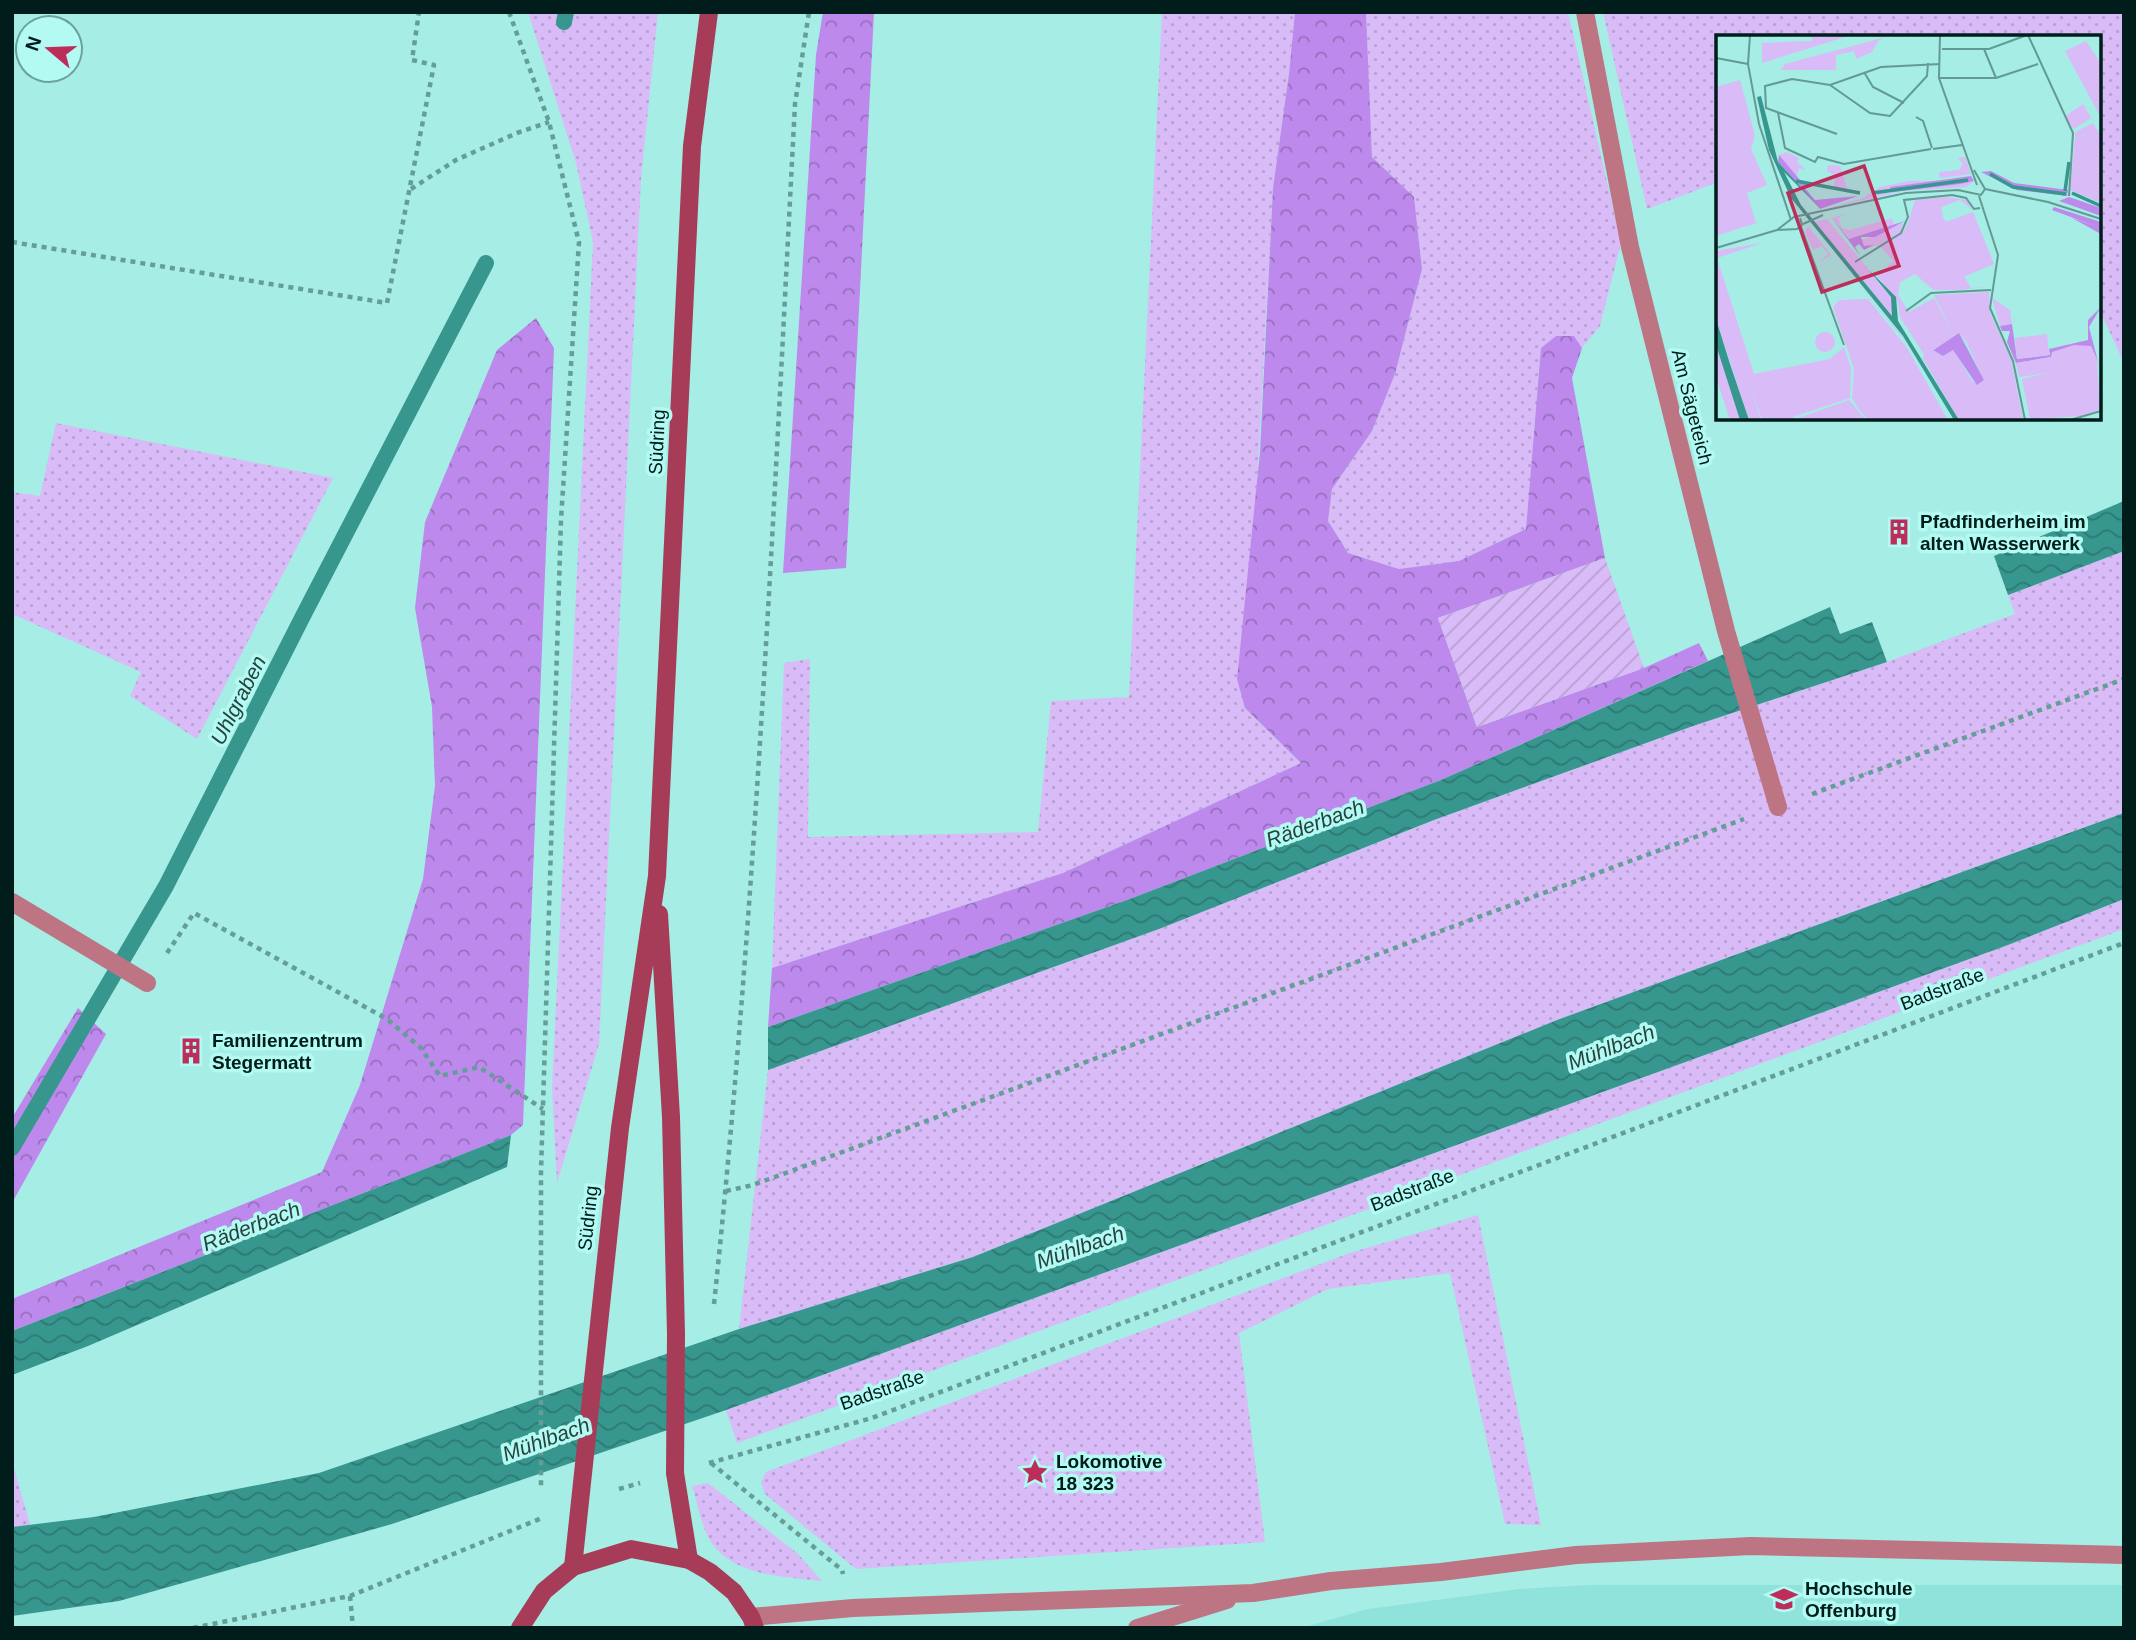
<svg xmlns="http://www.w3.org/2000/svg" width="2136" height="1640" viewBox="0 0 2136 1640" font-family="Arial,sans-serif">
<defs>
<pattern id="grass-dots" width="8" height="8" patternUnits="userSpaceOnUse" patternTransform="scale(1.75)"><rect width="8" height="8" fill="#d9bbf7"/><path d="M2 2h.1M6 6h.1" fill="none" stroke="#b8a0d3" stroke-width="1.8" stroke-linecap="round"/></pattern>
<pattern id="forest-crowns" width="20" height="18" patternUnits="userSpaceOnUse" patternTransform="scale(1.75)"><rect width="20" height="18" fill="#bd89ec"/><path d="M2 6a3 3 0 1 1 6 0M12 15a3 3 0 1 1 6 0" fill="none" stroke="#976fbe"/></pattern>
<pattern id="garden-furrows" width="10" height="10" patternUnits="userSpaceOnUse" patternTransform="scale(1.75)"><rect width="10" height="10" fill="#d9bbf7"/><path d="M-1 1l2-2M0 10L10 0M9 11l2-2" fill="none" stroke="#b8a0d3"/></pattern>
<pattern id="water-waves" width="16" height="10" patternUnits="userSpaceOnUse" patternTransform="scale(1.75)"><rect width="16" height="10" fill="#37968e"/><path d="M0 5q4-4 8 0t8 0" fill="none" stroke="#2c7a73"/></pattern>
</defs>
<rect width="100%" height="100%" fill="#a5ede5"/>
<path fill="#90e3da" d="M 1588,1585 L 2124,1585 L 2124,1628 L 1301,1628 L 1368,1609 L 1520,1589 Z"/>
<g fill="url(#grass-dots)">
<path d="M 528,12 L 658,12 L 641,179 L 599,1044 L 557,1183 L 552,1088 L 593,242 L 576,163 Z"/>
<path d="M 1162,12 L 1295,12 L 1289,74 L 1273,188 L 1245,708 L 1301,763 L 1063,873 L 772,968 L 784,663 L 810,659 L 808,837 L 1038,832 L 1051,701 L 1129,697 Z"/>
<path d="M 1366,12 L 1568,12 L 1621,243 L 1600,326 L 1582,348 L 1574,336 L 1556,336 L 1541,348 L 1526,529 L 1459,561 L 1399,569 L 1348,553 L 1328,521 L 1332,489 L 1372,431 L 1395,374 L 1422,269 L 1414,197 L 1372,157 Z"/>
<path d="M 1603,12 L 2124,12 L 2124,363 L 2099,309 L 2099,37 L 1718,37 L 1718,182 L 1647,209 Z"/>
<path d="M 56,423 L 333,478 L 197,739 L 130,696 L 141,672 L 12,614 L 12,492 L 40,496 Z"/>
<path d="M 2124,551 L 2124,813 L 1557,1020 L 973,1257 L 739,1329 L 768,1070 L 1159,929 L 1434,820 L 1693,726 L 1887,662 L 2015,614 L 2008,595 Z"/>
<path d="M 2124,899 L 2124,929 L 737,1443 L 726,1410 L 2008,945 Z"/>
<path d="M 1478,1215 L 1541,1525 L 1505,1524 L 1450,1273 L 1328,1289 L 1239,1333 L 1265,1542 L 856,1569 L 765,1494 L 761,1482 L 766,1472 L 1350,1253 Z"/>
<path d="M 12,1461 L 30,1525 L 12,1527 Z"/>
<path d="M 708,1483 L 798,1554 L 822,1581 C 781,1576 727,1577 706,1533 C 700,1519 697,1501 692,1486 Z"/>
</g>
<g fill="url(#forest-crowns)">
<path d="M 823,12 L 874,12 L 846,568 L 783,573 L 816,55 Z"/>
<path d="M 1295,12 L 1366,12 L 1372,157 L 1414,197 L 1422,269 L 1395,374 L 1372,431 L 1332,489 L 1328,521 L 1348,553 L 1399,569 L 1459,561 L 1526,529 L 1541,348 L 1556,336 L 1574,336 L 1582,348 L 1572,378 L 1605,558 L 1438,618 L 1477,727 L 1644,668 L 1699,643 L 1708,661 L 1441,780 L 1127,900 L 768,1027 L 772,968 L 1063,873 L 1301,763 L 1245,708 L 1237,679 L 1260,452 L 1273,188 L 1289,74 Z"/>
<path d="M 536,318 L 554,348 L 523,1125 L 511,1135 L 12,1331 L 12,1299 L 322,1172 L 360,1085 L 423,879 L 435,786 L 432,707 L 415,608 L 425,522 L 497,350 Z"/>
<path d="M 78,1008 L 106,1034 L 12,1203 L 12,1118 Z"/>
</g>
<path fill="url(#garden-furrows)" d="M 1605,558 L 1644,668 L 1477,727 L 1438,618 Z"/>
<g fill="url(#water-waves)">
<path d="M 2124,501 L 2124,551 L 2008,595 L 1994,556 Z"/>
<path d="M 1830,607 L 1840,634 L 1872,622 L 1887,662 L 1693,726 L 1434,820 L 1159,929 L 768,1070 L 768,1027 L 1127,900 L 1441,780 Z"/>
<path d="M 2124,813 L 2124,899 L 2008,945 L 726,1410 L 392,1524 L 119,1601 L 12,1616 L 12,1527 L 94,1517 L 319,1473 L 739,1329 L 973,1257 L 1557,1020 Z"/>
<path d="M 511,1135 L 507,1167 L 88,1346 L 12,1375 L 12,1331 Z"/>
</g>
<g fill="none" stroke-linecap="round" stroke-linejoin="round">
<g stroke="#37968e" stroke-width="16">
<path d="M 564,22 L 566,12"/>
<path d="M 12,1148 L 166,886 L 304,614 L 486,263"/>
</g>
<g stroke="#659d97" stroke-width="4.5" stroke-dasharray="5 5" stroke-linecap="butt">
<path d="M 509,12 L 549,122 L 579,242 L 561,520 L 541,1171 L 541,1490"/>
<path d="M 411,189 L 456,160 L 517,133 L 549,122"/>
<path d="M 12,242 L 387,303 L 434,65 L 412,60 L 419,12"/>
<path d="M 1812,794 L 2124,679"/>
<path d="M 167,953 L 194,913 L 387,1019 L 421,1048 L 440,1076 L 479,1067 L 543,1109"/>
<path d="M 726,1191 L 753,1185 L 1744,819"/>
<path d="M 714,1304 C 756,905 774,504 795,104 L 809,12"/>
<path d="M 709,1463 L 872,1418 L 2124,943"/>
<path d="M 711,1463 L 842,1570 L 843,1574"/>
<path d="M 619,1489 L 640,1483"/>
<path d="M 350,1596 L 353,1628"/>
<path d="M 193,1628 L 350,1596 L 542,1518"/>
</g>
<path stroke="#bd7483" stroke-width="18" d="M 12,902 L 147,983"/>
<g stroke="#bd7483" stroke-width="18">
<path d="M 1585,12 L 1630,247 L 1726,631 L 1778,807"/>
<path d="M 751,1617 L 853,1608 L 1253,1593 L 1331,1581 L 1441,1572 L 1576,1555 L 1751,1546 L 2124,1555"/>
<path d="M 1137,1628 L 1227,1600"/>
</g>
<g stroke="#a63c58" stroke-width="18">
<path d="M 659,914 L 671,1117 L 676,1334 L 675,1473 L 689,1560"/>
<path d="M 573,1567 L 620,1128 L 657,876 L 692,146 L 709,12"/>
<path d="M 520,1628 L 544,1591 L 573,1567 L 631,1549 L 689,1560 L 710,1572 L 734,1592 L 751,1617 L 755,1628"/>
</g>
</g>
<defs>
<g id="building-bare" transform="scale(2.1)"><path d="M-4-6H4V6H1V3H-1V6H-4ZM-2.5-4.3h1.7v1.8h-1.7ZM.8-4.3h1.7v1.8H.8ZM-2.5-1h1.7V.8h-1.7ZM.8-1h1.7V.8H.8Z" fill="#bc2d5a" stroke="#b2faf2" stroke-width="2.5" paint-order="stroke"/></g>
<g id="sight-bare" transform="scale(2.1)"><path d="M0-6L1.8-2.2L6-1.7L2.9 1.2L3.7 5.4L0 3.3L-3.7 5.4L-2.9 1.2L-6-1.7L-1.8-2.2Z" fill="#bc2d5a" stroke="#b2faf2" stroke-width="2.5" paint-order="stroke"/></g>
<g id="university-bare" transform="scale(2.1)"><path d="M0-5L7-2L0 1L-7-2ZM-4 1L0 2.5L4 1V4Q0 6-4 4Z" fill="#bc2d5a" stroke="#b2faf2" stroke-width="2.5" paint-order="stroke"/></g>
</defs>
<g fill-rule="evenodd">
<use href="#building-bare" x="1899" y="532"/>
<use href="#building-bare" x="191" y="1051"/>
<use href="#sight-bare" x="1035" y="1472"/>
<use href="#university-bare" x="1784" y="1599"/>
</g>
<g text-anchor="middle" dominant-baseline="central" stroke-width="7" stroke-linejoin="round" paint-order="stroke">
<g font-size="19" fill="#001d1b" stroke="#b2faf2">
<text transform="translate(1692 407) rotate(76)">Am Sägeteich</text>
<text transform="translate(657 442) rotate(-87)">Südring</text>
<text transform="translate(1942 989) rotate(-21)">Badstraße</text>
<text transform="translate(1412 1190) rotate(-21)">Badstraße</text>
<text transform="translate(588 1218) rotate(-84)">Südring</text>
<text transform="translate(882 1390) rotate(-19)">Badstraße</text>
</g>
<g font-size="19" font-weight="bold" fill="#001d1b" stroke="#b2faf2" text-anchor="start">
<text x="1920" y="521">Pfadfinderheim im<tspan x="1920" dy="22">alten Wasserwerk</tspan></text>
<text x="212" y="1040">Familienzentrum<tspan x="212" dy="22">Stegermatt</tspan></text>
<text x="1056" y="1461">Lokomotive<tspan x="1056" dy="22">18 323</tspan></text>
<text x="1805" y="1588">Hochschule<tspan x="1805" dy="22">Offenburg</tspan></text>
</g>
<g font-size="21" font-style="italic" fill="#25423f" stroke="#b2faf2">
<text transform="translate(238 700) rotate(-63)">Uhlgraben</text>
<text transform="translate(1315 823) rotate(-20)">Räderbach</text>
<text transform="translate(1611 1047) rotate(-21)">Mühlbach</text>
<text transform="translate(251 1226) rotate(-21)">Räderbach</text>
<text transform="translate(1080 1247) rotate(-19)">Mühlbach</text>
<text transform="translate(546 1439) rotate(-20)">Mühlbach</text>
</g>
</g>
<g transform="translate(1716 35)">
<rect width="385" height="385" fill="#a5ede5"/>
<path d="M 96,0 L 135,0 L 46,28 L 46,8 L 96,6 ZM 170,2 L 162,6 L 156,17 L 140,24 L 138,16 L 120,20 L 120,35 L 65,35 L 69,29 ZM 370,6 L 385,29 L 385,83 L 349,16 ZM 369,99 L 377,108 L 371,110 L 377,127 L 356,136 L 359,103 ZM 70,117 L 83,123 L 81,127 L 90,135 L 83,133 L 81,141 L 65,125 L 63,120 ZM 249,122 L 255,139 L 224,143 L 223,137 L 243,135 L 247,129 L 242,123 ZM 112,130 L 124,131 L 131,154 L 117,152 L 120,141 L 111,136 ZM 193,146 L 224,146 L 174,152 L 176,157 L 258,146 L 250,152 L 186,156 L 106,175 L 147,163 L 164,152 ZM 229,162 L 250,165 L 257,175 L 244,165 L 225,172 L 227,183 L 193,185 L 199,165 ZM 130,179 L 122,183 L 126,193 L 134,195 L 176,183 L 178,190 L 134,204 L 116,183 ZM 111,184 L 175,262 L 177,282 L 98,187 ZM 187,188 L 184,197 L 163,211 L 148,211 L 144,206 ZM 93,189 L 190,306 L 238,385 L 190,307 ZM 92,191 L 115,220 L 102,228 L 112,219 L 106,211 L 97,215 L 89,197 ZM 189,194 L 216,254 L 199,239 L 184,247 L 182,260 L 193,277 L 184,282 L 182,267 L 161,241 L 177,226 L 165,212 ZM 46,208 L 1,223 L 38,339 L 114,324 L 128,312 L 135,333 L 134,363 L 77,382 L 80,385 L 46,385 L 33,347 L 45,385 L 33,385 L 0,284 L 0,216 ZM 248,241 L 255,253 L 275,251 L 244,255 L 217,255 ZM 273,257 L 274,278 L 295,324 L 307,385 L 243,385 L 206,322 L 217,315 L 227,321 L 237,315 L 257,347 L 268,346 L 250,306 L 243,298 L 238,301 L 218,260 ZM 276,263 L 294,275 L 296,289 L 284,291 ZM 152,264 L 191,313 L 232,385 L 152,385 L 142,373 L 136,363 L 138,334 L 117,272 L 123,265 ZM99 307a10 10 0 1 1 20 0a10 10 0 1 1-20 0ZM 0,310 L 24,385 L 14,385 L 0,342 ZM 133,365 L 150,385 L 81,385 L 82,383 Z" fill="#d9bbf7"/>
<path d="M 63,120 L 84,145 L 102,151 L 87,151 L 99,165 L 142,161 L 104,174 L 62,127 ZM 275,136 L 298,148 L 352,155 L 351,161 L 301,155 L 265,137 ZM 255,141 L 258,146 L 244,149 L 176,157 L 174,152 ZM 353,162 L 385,173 L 385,181 L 343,166 ZM 338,172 L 385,187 L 385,199 L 356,183 L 382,192 L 336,175 ZM 116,183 L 133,204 L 189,186 L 159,202 L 145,202 L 148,211 L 158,210 L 148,215 L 143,209 L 139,212 L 145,222 ZM 385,272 L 373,292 L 385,338 L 381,324 L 336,320 L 335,322 L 300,328 L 291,307 L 294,296 L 286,296 L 284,291 L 296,289 L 301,324 L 334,320 L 333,314 L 372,305 L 372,285 ZM 243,298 L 268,345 L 261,350 L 237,315 L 227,321 L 217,315 Z" fill="#bd89ec"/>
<path d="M 367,69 L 375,83 L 358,94 L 348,82 ZM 377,88 L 385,101 L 385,168 L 354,155 L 356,136 L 377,127 L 371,110 L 376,107 L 369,99 L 359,103 L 359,97 Z" fill="#d9bbf7"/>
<path d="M 24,45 L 39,100 L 35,114 L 51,150 L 31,158 L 40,188 L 0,201 L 0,52 ZM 221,174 L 230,187 L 257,177 L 278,229 L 217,255 L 207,241 L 189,194 L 193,185 ZM 218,263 L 238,301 L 209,321 L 184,282 ZM 331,299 L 333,320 L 301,324 L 299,303 ZM 358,310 L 375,311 L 381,324 L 384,374 L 367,381 L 314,384 L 306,344 L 332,338 L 303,342 L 300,328 L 335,322 L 336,317 Z" fill="#d9bbf7"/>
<path d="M 45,61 L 62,127 L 104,173 L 68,137 L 85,170 L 176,281 L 175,262 L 153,235 L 180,262 L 182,286 L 243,385 L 238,385 L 187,301 L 75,163 L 53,115 L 41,62 ZM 0,284 L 14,329 L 33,385 L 24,385 L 0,310 Z" fill="#37968e"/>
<path fill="none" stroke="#37968e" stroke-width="3.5" d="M 274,139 L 297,152 L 350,159M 80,146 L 144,158M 349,156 L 353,127M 156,158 L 252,145M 356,158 L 385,171"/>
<path fill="none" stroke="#639a94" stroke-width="2" d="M 34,0 L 32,29 L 43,89 L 75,185M 224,0 L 223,43 L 261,150M 312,0 L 357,98 L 353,161M 226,14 L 273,14 L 311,0M 268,14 L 280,43M 0,23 L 32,29M 148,37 L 157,52 L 188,68M 223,43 L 280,43 L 322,29M 114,50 L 154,78 L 174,81 L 211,41 L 212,28M 62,78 L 69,113 L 99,127 L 102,122 L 128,129 L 215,114M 200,82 L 207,86 L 216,113M 121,99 L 50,73 L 49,51 L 76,44 L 114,50 L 165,32 L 224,29M 217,114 L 246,110M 269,154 L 332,167 L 385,184M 263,161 L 282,220 L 274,273 L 297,326 L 309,385M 87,189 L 107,180M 85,192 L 128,310M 61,195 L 78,182 L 190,158 L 242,155 L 265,160 L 269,154 L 258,135M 0,213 L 61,195 L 81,194 L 86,190 L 84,183M 139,227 L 185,198 L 192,182 L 188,165 L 236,160 L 250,163 L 258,174 L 264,173M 190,276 L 215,258 L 275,255M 354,385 L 385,376"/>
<path fill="#bc2d5a" fill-opacity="0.15" stroke="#bc2d5a" stroke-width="3.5" d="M 148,131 L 183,231 L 106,257 L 72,158 Z"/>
<rect width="385" height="385" fill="none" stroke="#001d1b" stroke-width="3.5"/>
</g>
<rect width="2136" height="1640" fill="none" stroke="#001d1b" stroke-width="28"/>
<g transform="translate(49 49) rotate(289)"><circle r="33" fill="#b2faf2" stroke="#6ba29c" stroke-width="2"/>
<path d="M0-5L12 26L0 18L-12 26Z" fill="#bc2d5a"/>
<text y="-10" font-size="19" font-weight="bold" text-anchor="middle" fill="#001d1b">N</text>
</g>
</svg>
